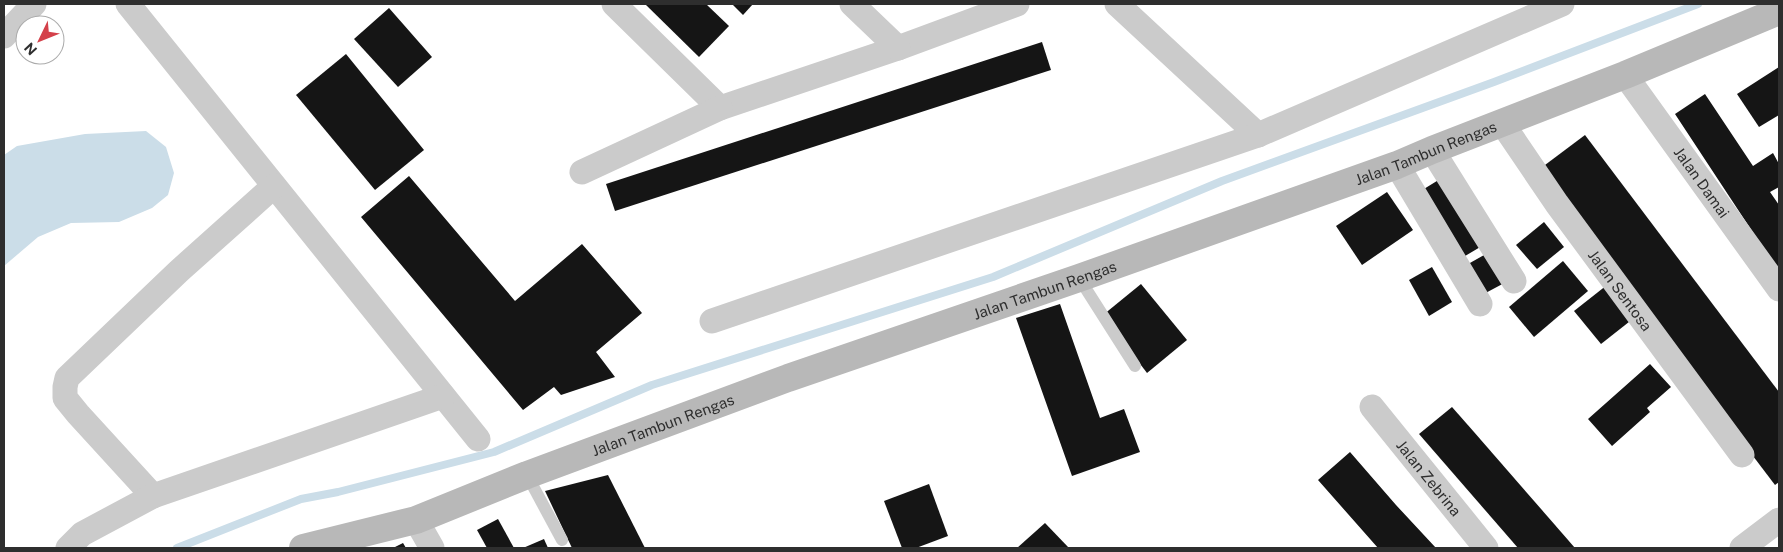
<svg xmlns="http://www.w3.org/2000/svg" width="1783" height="552" viewBox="0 0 1783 552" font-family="'Public Sans',sans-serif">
<rect width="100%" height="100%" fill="#fff"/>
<path fill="#cbdde8" d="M 146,131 L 166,147 L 174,173 L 168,195 L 152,208 L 119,222 L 71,223 L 38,237 L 4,266 L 4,155 L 17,146 L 85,134 Z"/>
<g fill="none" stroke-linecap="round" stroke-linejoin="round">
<path stroke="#cbdde8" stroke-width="8" d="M 177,548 L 301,499 L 338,492 L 494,452 L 652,385 L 993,277 L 1222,181 L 1494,82 L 1698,4"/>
</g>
<g fill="#151515">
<path d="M 645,4 L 706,4 L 729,26 L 699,57 Z"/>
<path d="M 732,4 L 753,4 L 743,15 Z"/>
<path d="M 389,8 L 432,57 L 398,87 L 354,39 Z"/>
<path d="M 1042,42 L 1051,70 L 615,211 L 606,184 Z"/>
<path d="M 346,54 L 424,150 L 375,190 L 296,95 Z"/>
<path d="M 1779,67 L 1779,115 L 1759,127 L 1737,94 Z"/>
<path d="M 1705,94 L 1753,166 L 1773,153 L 1779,164 L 1779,187 L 1770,192 L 1779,205 L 1779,272 L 1675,114 Z"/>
<path d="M 1585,135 L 1779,392 L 1779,482 L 1775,485 L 1537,171 Z"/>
<path d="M 409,176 L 515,301 L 582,244 L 642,313 L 596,352 L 615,377 L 561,395 L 554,387 L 523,410 L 361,217 Z"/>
<path d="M 1445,176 L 1487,243 L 1460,259 L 1419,192 Z"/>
<path d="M 1387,192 L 1413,230 L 1362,265 L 1336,226 Z"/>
<path d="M 1544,222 L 1564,247 L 1537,269 L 1516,245 Z"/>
<path d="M 1493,250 L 1510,280 L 1478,297 L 1461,268 Z"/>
<path d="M 1563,261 L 1588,291 L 1534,337 L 1509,307 Z"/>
<path d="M 1432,267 L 1452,302 L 1429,316 L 1409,280 Z"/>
<path d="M 1141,284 L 1187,340 L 1147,373 L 1103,315 Z"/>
<path d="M 1607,285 L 1634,318 L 1601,344 L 1574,311 Z"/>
<path d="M 1060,304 L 1100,418 L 1124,409 L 1140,452 L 1072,476 L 1016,318 Z"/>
<path d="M 1650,364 L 1671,387 L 1647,408 L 1650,412 L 1612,446 L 1588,419 Z"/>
<path d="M 1452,407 L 1474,432 L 1575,548 L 1518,548 L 1419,434 Z"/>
<path d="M 1350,452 L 1396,505 L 1436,548 L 1378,548 L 1318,480 Z"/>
<path d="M 608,475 L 645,548 L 572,548 L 545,491 Z"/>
<path d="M 929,484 L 948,536 L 916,548 L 902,548 L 884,501 Z"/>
<path d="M 498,519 L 514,548 L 487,548 L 477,530 Z"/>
<path d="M 1045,523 L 1069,548 L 1017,548 Z"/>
<path d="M 544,539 L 548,548 L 523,548 Z"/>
<path d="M 403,543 L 406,548 L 393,548 Z"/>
</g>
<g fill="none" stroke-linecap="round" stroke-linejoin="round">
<g stroke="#cbcbcb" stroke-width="12">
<path d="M 1079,278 L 1135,366"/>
<path d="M 527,475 L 562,540"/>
</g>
<g stroke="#cbcbcb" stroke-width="25">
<path d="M 128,4 L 478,439"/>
<path d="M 614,4 L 720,108 L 898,48 L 1017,4"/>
<path d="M 852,4 L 898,48"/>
<path d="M 1117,4 L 1258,135"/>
<path d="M 4,36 L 34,4"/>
<path id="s1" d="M 1625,75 L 1779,289"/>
<path id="s2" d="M 1502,123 L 1557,204 L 1742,455"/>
<path d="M 1432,150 L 1514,281"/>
<path d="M 1397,165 L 1480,304"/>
<path d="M 582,172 L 720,108"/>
<path d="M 712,321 L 1258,135 L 1562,4"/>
<path id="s3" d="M 1372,407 L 1486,548"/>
<path d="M 153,496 L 78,414 L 65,398 L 65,387 L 67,378 L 179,271 L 274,186"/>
<path d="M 416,520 L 432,548"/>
<path d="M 68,548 L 82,534 L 153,496 L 443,396"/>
<path d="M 1742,548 L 1779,520"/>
</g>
<path stroke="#b8b8b8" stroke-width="28" id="s4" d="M 303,548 L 416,520 L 527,475 L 788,378 L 1079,278 L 1397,165 L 1432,150 L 1625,75 L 1779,11"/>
</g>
<g text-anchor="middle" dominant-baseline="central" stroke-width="5" stroke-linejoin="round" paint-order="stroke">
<g font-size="15" fill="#2e2e2e" stroke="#fff">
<text stroke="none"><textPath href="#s4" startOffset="1191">Jalan Tambun Rengas</textPath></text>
<text stroke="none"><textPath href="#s1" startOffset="132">Jalan Damai</textPath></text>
<text stroke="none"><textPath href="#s4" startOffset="786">Jalan Tambun Rengas</textPath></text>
<text stroke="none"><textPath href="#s2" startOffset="205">Jalan Sentosa</textPath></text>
<text stroke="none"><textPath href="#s4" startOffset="381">Jalan Tambun Rengas</textPath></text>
<text stroke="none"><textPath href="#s3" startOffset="91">Jalan Zebrina</textPath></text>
</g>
</g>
<rect width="1783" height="552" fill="none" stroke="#2e2e2e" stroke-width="10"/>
<g transform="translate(40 40) rotate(227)"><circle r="24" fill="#ffffff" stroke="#ababab"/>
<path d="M0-4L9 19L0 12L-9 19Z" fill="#d4414a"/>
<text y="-8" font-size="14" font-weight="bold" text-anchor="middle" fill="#2e2e2e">N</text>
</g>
</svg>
